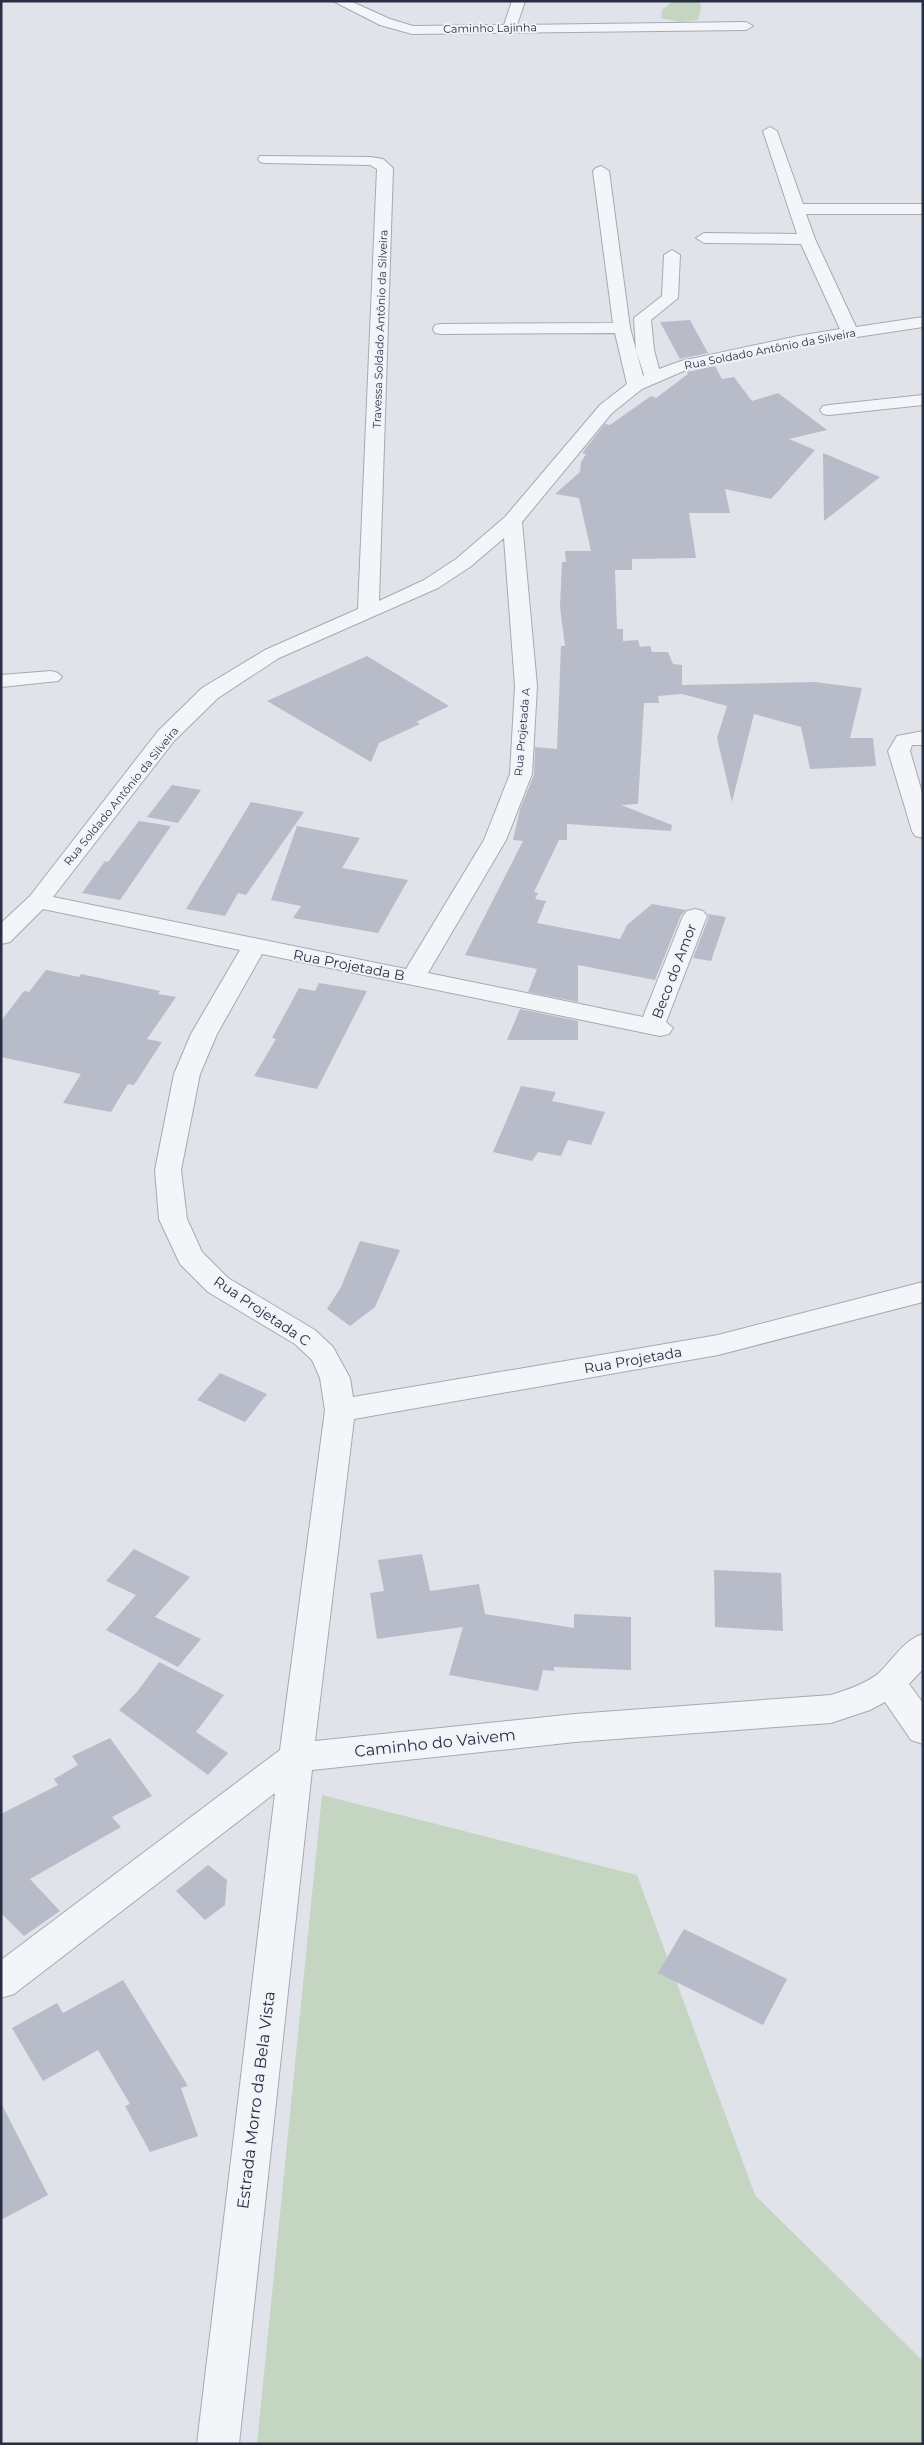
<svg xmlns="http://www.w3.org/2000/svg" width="924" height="2445" viewBox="0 0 924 2445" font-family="Montserrat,sans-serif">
<rect width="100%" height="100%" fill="#e1e3ea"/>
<g fill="#c4d5c2">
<path d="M 673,1 L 700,1 L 701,8 L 698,20 L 679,22 L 661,18 L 662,10 Z"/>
<path d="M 322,1795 L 637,1875 L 755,2195 L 923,2361 L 923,2444 L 257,2444 Z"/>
</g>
<g fill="#b8bcc8">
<path d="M 690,320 L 708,353 L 680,359 L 660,322 Z"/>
<path d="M 715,366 L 722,379 L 734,377 L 752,401 L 778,393 L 827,430 L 789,439 L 815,450 L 771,499 L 725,489 L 730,513 L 689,513 L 696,558 L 632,559 L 632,570 L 615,570 L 617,629 L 623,629 L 623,641 L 638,640 L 640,647 L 650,646 L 652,652 L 668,652 L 673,664 L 682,665 L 682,685 L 815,682 L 862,688 L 850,738 L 873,738 L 876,766 L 810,769 L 801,727 L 754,714 L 732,802 L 717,738 L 727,706 L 682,694 L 658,696 L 659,703 L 644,703 L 638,804 L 621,805 L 672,825 L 671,831 L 567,824 L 567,840 L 559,840 L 534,892 L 538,893 L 535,899 L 546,901 L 537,923 L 620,939 L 627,925 L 652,904 L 686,910 L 681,915 L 655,980 L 578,965 L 578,1002 L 528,992 L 537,969 L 465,955 L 523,841 L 513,840 L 520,809 L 534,775 L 535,747 L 557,749 L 561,646 L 565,646 L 560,607 L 562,562 L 566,562 L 565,551 L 591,551 L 579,498 L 555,494 L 580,472 L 581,462 L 586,454 L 582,453 L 605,424 L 610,425 L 651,396 L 656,398 L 688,374 L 687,372 Z"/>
<path d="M 823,453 L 880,477 L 824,521 Z"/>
<path d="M 367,656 L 449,706 L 416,722 L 420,724 L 379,743 L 371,762 L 267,701 Z"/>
<path d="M 172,785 L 201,790 L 178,823 L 147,817 Z"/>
<path d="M 251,802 L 304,812 L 246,895 L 238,893 L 225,916 L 186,909 Z"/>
<path d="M 139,821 L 171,826 L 120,900 L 82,893 L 105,861 L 108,862 Z"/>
<path d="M 297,826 L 360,838 L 342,868 L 408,880 L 378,933 L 293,918 L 301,906 L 271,900 Z"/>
<path d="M 708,914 L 726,917 L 711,961 L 693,958 L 709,917 Z"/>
<path d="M 46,970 L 79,977 L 81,974 L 160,991 L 158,994 L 176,997 L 147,1039 L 162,1042 L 134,1085 L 128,1084 L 111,1112 L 63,1103 L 81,1074 L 1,1057 L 1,1021 L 24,991 L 29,992 Z"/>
<path d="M 319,983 L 367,991 L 317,1089 L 254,1076 L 276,1039 L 272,1038 L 299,988 L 315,991 Z"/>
<path d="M 520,1009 L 578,1021 L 578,1040 L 507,1040 Z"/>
<path d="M 521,1086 L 556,1092 L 552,1101 L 605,1112 L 591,1145 L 568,1140 L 561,1156 L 538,1152 L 532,1161 L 493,1152 Z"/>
<path d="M 360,1241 L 400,1250 L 375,1307 L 350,1326 L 327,1309 L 341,1287 Z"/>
<path d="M 220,1373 L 267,1394 L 245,1422 L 197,1400 Z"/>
<path d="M 134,1549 L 190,1577 L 155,1617 L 201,1639 L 178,1667 L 106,1630 L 136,1595 L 106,1581 Z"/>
<path d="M 422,1554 L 430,1591 L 479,1584 L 485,1614 L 574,1628 L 574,1614 L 631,1617 L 631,1670 L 554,1667 L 554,1671 L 543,1670 L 538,1691 L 449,1675 L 463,1627 L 377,1639 L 370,1593 L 384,1591 L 378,1560 Z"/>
<path d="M 714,1570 L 781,1573 L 783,1631 L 715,1627 Z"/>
<path d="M 159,1662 L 224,1695 L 196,1732 L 228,1753 L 208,1775 L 119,1710 L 137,1692 Z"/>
<path d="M 110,1738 L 152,1796 L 112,1817 L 121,1827 L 30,1879 L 60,1911 L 24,1936 L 1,1913 L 1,1814 L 58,1785 L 54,1779 L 78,1765 L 72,1756 Z"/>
<path d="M 208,1865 L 227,1880 L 225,1905 L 205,1920 L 176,1891 Z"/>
<path d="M 684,1929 L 787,1979 L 763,2025 L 658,1973 Z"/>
<path d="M 123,1980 L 188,2086 L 181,2088 L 198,2136 L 150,2152 L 125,2106 L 130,2104 L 98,2050 L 43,2081 L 12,2028 L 57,2003 L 63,2013 Z"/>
<path d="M 1,2103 L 48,2195 L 1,2220 Z"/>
</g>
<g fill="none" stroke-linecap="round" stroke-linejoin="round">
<g stroke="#a6a9b5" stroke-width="2">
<g id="minor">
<path d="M 333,1 L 350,1 L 390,19 L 413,26 L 504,25 L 512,1 L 525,1 L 517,25 L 746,22 L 753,26 L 746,30 L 412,34 L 380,25 Z"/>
<path d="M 770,127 L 777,131 L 803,204 L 923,204 L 923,214 L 806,214 L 815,239 L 856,327 L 923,317 L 923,327 L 798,346 L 686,370 L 642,389 L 612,413 L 522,522 L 537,686 L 532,774 L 506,840 L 428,973 L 643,1017 L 683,916 L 687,911 L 695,909 L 703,911 L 707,916 L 666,1022 L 673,1028 L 669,1034 L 660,1036 L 262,954 L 217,1034 L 200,1074 L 181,1170 L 187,1219 L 202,1252 L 228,1278 L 315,1330 L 333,1347 L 350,1378 L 353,1397 L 718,1335 L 923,1282 L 923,1302 L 718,1355 L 354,1419 L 315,1741 L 575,1714 L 831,1695 C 847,1690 868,1683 880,1672 C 894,1658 904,1640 923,1634 L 923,1669 L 909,1684 L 923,1703 L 923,1744 L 911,1740 L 885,1702 L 870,1710 L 831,1723 L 575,1742 L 312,1770 L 239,2444 L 197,2444 L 275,1793 L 14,1994 L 1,1998 L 1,1960 L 280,1750 L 325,1410 L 320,1378 L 312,1360 L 295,1344 L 208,1292 L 180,1264 L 159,1219 L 155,1170 L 174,1074 L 191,1034 L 240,950 L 43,909 L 10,942 L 1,944 L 1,923 L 30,896 L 158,731 L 202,688 L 265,650 L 358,609 L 377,169 L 370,165 L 265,163 L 260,162 L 258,159 L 260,156 L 370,157 L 383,159 L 393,168 L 379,601 L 424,580 L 456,559 L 505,517 L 600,405 L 627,384 L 615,333 L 441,334 L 435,333 L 433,329 L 435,325 L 441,324 L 613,323 L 593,171 L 596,168 L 601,166 L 609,171 L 630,328 L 643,376 L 644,375 L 636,350 L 634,318 L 662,296 L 664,255 L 672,250 L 680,255 L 678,298 L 651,320 L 654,350 L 659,369 L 681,361 L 798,336 L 840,329 L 801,244 L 704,243 L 696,238 L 704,233 L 797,234 L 763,131 ZM 504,538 L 515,686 L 510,774 L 484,840 L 406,969 L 53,897 L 174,741 L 218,698 L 279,658 L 438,588 L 470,567 Z"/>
<path d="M 923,395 L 923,405 L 829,415 L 823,414 L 820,410 L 823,406 L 829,405 Z"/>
<path d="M 51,671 L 58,673 L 62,677 L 58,681 L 1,687 L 1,675 Z"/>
<path d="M 923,731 L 923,745 L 912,745 L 910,751 L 923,796 L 923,838 L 915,836 L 912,831 L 888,751 L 897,736 Z"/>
</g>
</g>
<use href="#minor" fill="#f4f5f8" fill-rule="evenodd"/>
</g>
<g text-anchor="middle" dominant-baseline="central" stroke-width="4" stroke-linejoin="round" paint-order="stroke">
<g font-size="11" fill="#282e43" stroke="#f1f3f8">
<text transform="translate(490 28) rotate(-1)">Caminho Lajinha</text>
<text transform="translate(380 329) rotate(-88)">Travessa Soldado Antônio da Silveira</text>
<text transform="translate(770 349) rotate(-11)">Rua Soldado Antônio da Silveira</text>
<text transform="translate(522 732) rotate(-85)">Rua Projetada A</text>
<text transform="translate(121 796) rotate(-51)">Rua Soldado Antônio da Silveira</text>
</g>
<g font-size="14" fill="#282e43" stroke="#f1f3f8">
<text transform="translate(349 965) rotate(11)">Rua Projetada B</text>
<text transform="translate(674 971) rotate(-69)">Beco do Amor</text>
<text transform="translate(262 1311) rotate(34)">Rua Projetada C</text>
<text transform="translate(633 1360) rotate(-10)">Rua Projetada</text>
</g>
<g font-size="16" fill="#282e43" stroke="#f1f3f8">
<text transform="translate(435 1743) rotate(-6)">Caminho do Vaivem</text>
<text transform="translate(256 2100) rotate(-83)">Estrada Morro da Bela Vista</text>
</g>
</g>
<rect width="924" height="2445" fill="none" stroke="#282e43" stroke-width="5"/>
</svg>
